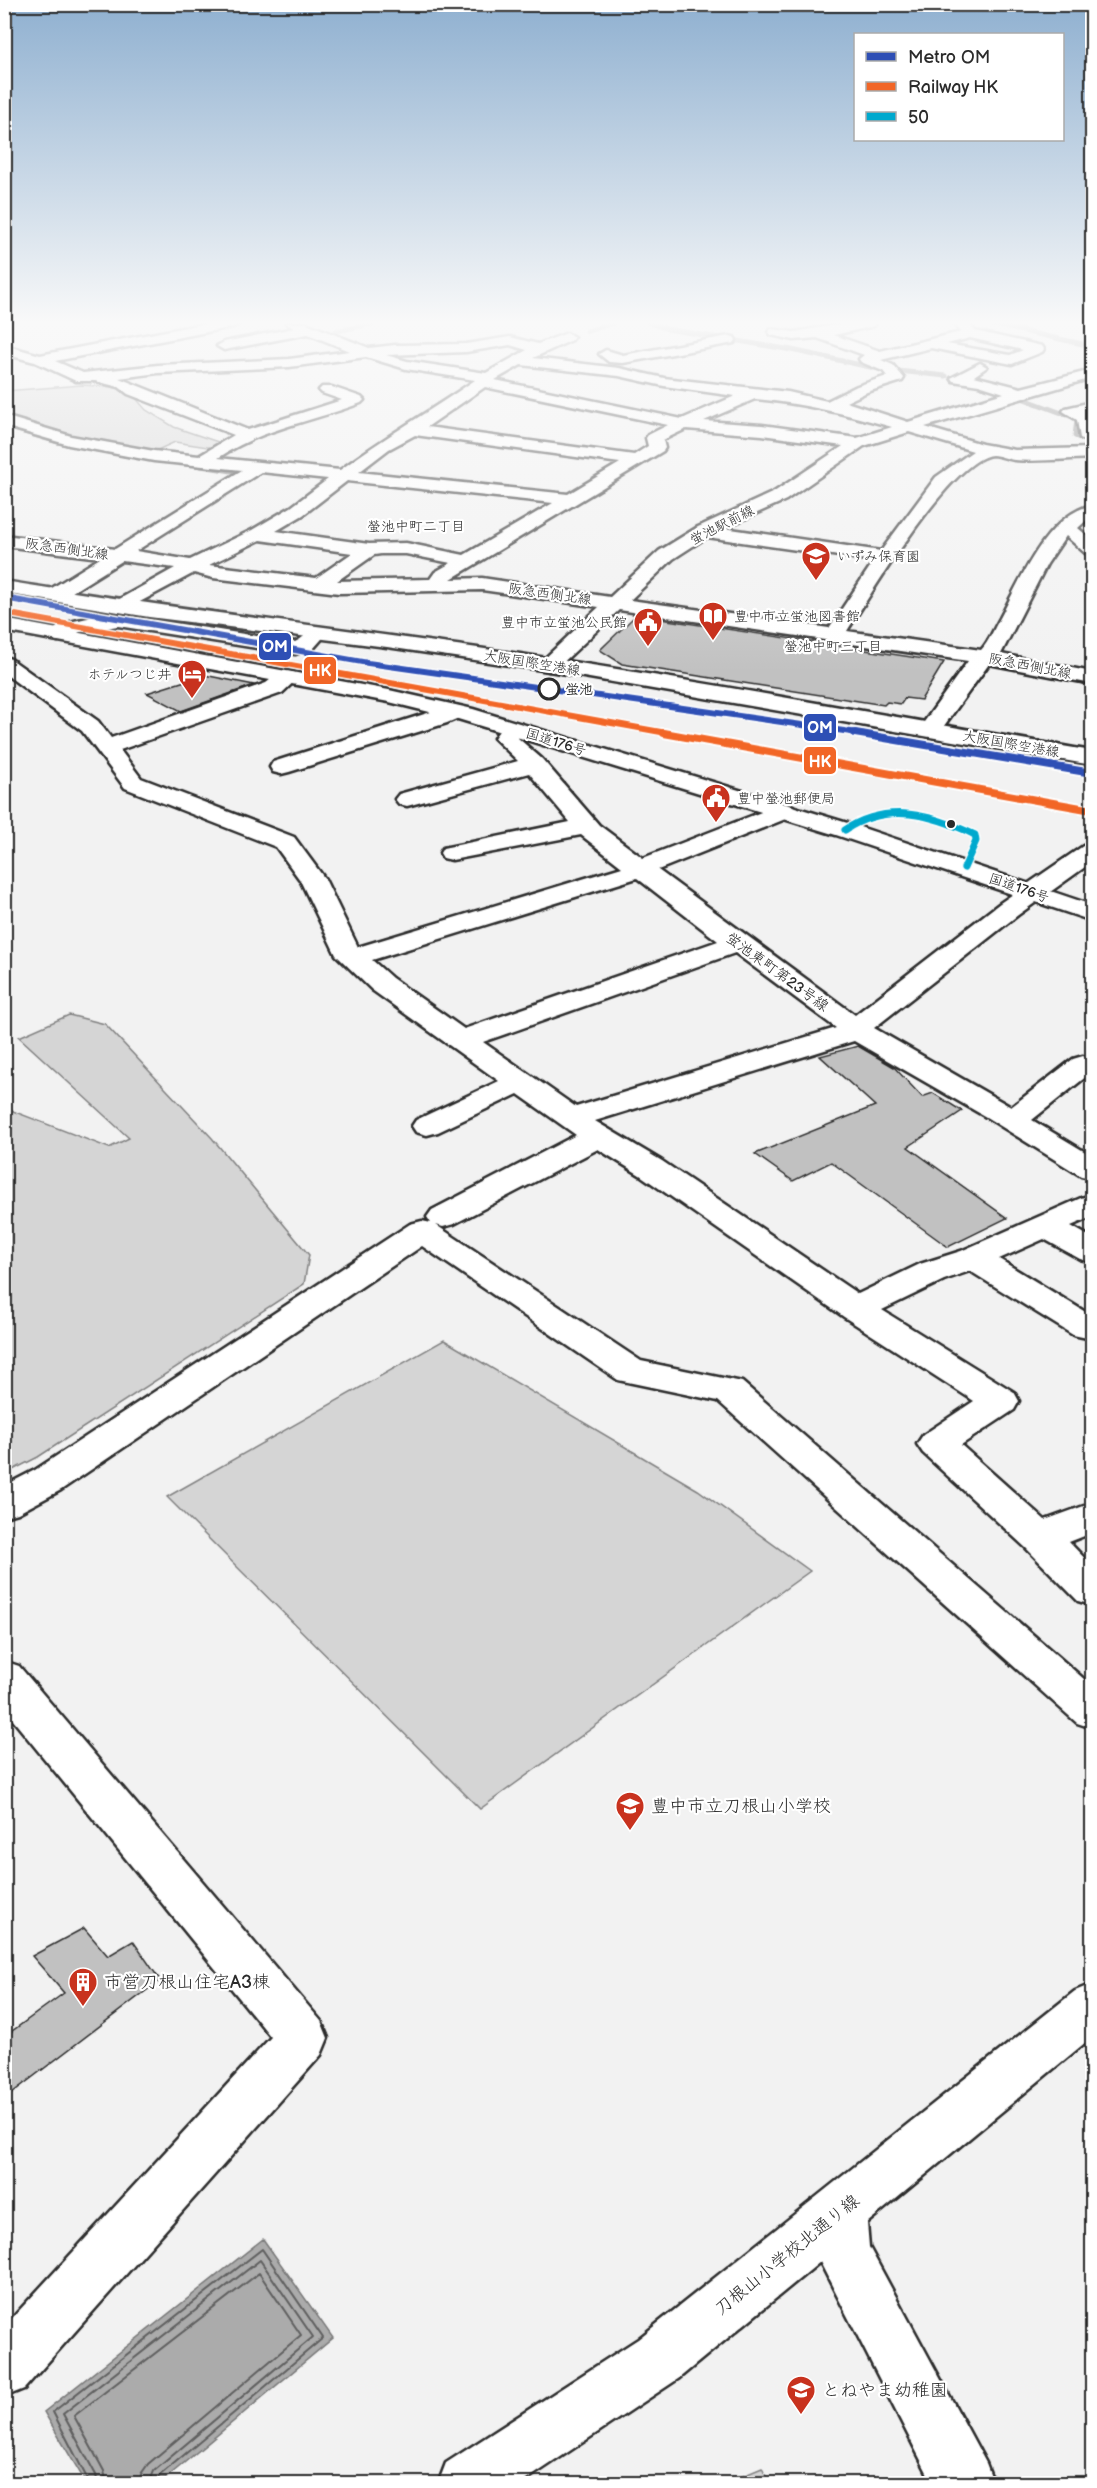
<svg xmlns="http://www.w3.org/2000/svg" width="1097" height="2488" viewBox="0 0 1097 2488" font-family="'Balsamiq Sans','Klee One',sans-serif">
<rect width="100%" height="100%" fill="#f2f2f2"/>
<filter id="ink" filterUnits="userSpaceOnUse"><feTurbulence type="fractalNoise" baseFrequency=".0167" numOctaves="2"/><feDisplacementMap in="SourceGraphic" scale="12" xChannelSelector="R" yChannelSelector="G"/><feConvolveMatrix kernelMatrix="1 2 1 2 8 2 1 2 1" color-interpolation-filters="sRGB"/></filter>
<g filter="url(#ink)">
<g fill="#d5d5d5" stroke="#808080" stroke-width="1.5">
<path d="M 82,385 L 123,388 L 134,396 L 146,410 L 174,427 L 221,443 L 214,448 L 175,442 L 153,452 L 69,436 L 5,416 L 5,391 Z"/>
<path d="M 69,1015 L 105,1024 L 212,1138 L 309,1255 L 304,1284 L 38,1457 L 5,1474 L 5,1108 L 109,1148 L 129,1138 L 19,1037 Z"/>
<path d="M 444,1340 L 698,1490 L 810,1571 L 480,1809 L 167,1497 Z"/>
<path d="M 762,2468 L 769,2483 L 726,2483 Z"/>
</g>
<path fill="#ababab" stroke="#787878" stroke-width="1.5" d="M 263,2239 L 333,2338 L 160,2483 L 86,2483 L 44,2412 Z"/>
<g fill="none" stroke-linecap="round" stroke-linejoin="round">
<g stroke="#5e5e5e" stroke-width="2">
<path d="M 90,2484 L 53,2412 L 262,2249 L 323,2338 L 159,2476 L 157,2484"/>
<path d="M 98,2484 L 96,2475 L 63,2414 L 260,2260 L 313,2337 L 154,2471 L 149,2484"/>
<path d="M 107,2484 L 104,2471 L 74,2416 L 259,2273 L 301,2335 L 148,2464 L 141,2474 L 140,2484"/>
</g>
<g stroke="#787878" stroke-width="5">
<path d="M 649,323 L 667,329 L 792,350 L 879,369 L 946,376"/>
<path d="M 986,323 L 1092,346"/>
<path d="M 336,331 L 376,323"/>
<path d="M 587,331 L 613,323"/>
<path d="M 1019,397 L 1075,418 L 1077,420 L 1075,436 L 1092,443"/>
<path d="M 4,426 L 58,442 L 130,456"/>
<path d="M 195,465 L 238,472"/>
</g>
</g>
<g fill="#c1c1c1" stroke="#2b2b2b" stroke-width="1.5">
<path d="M 635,616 L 647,617 L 944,662 L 921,700 L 905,698 L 901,704 L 887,702 L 884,705 L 622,664 L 600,650 Z"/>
<path d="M 204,675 L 254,685 L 181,711 L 147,693 Z"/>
<path d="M 858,1046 L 894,1067 L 922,1097 L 933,1093 L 962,1111 L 908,1147 L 1007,1218 L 948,1247 L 831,1162 L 793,1181 L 755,1154 L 875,1106 L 820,1056 Z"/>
<path d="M 84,1928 L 108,1956 L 133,1941 L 160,1980 L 4,2099 L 4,2037 L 64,1993 L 32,1956 Z"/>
</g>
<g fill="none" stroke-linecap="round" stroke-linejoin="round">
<g stroke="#2b2b2b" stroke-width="5">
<g id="street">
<path d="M 208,323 L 240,323 L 233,327 L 55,361 L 83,373 L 158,365 L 289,359 L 350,351 L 308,334 L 224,350 L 217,346 L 224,342 L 294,328 L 286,323 L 306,323 L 369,348 L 395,345 L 466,344 L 510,337 L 538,344 L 567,333 L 574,337 L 572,340 L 533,358 L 619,368 L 664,378 L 788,392 L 827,401 L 857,386 L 887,376 L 883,371 L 861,362 L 859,359 L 864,355 L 817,338 L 794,340 L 771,335 L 769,332 L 771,329 L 794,332 L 848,323 L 876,323 L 874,326 L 834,335 L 880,351 L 961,332 L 953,323 L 968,323 L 975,331 L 1042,346 L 1044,349 L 1042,352 L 1012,364 L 931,348 L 885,359 L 881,360 L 893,365 L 904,378 L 902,381 L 867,392 L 846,402 L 908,422 L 1004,393 L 979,385 L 953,381 L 951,378 L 980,363 L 987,367 L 974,376 L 1021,388 L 1092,370 L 1092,378 L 925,427 L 982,444 L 1015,450 L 1092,448 L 1092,458 C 1067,459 1039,462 1014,460 C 1007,459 999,455 992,455 C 951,459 870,596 847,631 L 981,650 C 989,642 994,628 1000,618 C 1021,579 1046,516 1092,505 L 1092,515 L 1078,528 L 1092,540 L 1092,554 L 1085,553 L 1066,536 L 1047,564 L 1001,654 L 1092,672 L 1092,684 L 989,664 L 938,734 L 930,736 L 922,734 L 919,729 L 968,661 L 619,610 L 556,669 L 549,671 L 542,669 L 539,665 L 542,661 L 599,607 L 482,590 L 339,593 L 213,578 L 194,573 L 121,612 L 114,610 L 111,606 L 114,602 L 175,568 L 122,561 L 61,599 L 47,599 L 44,595 L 47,591 L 100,558 L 4,546 L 4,535 L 115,549 L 242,470 L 154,461 L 69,445 L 4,426 L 4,416 L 71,436 L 154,451 L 199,456 L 234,435 L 128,394 L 119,387 L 95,381 L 76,381 L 35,362 L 4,354 L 4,345 L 40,355 ZM 970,338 L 1023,350 L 1010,355 L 947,344 ZM 510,345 L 527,350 L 486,373 L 407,361 L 386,355 L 466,352 ZM 366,357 L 406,369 L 475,380 C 430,411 383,438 340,470 L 218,458 C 260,429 314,421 361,403 L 364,400 L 361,397 L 332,387 L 322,387 L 319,390 L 322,393 L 342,400 L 248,430 L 119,378 L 158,373 L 289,367 ZM 521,365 L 619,376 L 664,386 L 735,396 L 682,419 L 495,380 ZM 485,387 L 668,425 L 648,435 L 646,438 L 648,446 L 634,455 L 427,427 ZM 755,399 C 802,403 847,414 892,427 L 857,438 L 762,425 L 704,421 ZM 686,429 L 762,435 L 843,446 L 774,492 L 698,527 L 659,551 L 610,597 L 482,578 L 451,579 L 663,451 L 665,448 L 663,440 ZM 909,432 L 973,451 L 936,477 L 881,551 L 724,528 L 786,500 L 864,446 ZM 415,435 L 620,463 L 568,494 L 359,472 L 389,449 ZM 261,472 L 328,479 L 291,507 L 252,530 L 190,560 L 136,551 ZM 347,481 L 553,503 L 464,555 L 406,543 L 369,544 L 276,531 L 303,515 ZM 707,537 L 874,561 L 829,628 L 630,600 L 673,559 ZM 260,540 L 352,553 L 316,578 L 209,565 ZM 381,554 L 406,554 L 451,563 L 435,572 L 430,579 L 337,581 L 374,555 Z"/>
<path d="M 729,336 L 734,337 L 736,340 L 734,343 L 623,363 L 609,362 L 599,354 L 606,350 L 623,355 Z"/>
<path d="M 1092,402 L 1092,412 L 1087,413 L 1092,418 L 1092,443 L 1080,438 L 1077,420 L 1063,411 L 1066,408 Z"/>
<path d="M 118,614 L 295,642 C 308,637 309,624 325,628 L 328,632 L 313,649 L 295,654 L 118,626 L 80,632 L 58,641 L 51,639 L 48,635 C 59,619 99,617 118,614 Z"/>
<path d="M 4,657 L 11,659 L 98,721 L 111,738 L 266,683 C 276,676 283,669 295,673 L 299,677 L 282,693 L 120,750 L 141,778 L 294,837 L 325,879 L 358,947 L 622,867 L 581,835 L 452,860 L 443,858 L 440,853 L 443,848 L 570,822 L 529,773 L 407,806 L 399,804 L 395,799 L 399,794 L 518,761 L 494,738 C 501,727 507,721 521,724 L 524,729 L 518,738 L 542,759 L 599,825 L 643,858 L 777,806 L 785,804 L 793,806 L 797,811 L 793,816 L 658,870 L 855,1015 L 1000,903 L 1083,846 L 1092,844 L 1092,862 L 1018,915 L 874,1028 L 1011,1107 L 1073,1059 L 1083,1056 L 1092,1059 L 1092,1072 L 1032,1120 L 1092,1156 L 1092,1178 L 1081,1176 L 986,1117 L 854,1041 L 595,1121 L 662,1161 L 858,1294 L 920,1264 L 961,1251 L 1081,1198 L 1092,1195 L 1092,1217 L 1071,1226 L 1092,1238 L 1092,1262 L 1080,1259 L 1044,1239 L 999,1259 L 1092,1316 L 1092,1339 L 1073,1335 L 970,1271 L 944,1280 L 882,1310 L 1014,1392 L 1019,1401 L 1014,1410 L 961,1445 L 1045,1520 L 1092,1503 L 1092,1533 L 1069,1542 L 1092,1566 L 1092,1605 L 1078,1601 L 1026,1548 L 923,1453 L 917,1444 L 923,1435 L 974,1401 L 844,1317 L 640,1175 L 598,1149 L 454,1224 L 443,1227 L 436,1225 L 641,1361 L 742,1382 L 1092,1686 L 1092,1728 L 1077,1723 L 718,1401 L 618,1380 L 422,1246 L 61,1490 L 18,1513 L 4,1517 L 4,1486 L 35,1470 L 410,1224 L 422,1221 L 431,1223 L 427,1217 L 432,1210 L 576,1135 L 518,1094 L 438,1132 L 427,1135 L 416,1132 L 412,1126 L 416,1120 L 499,1081 L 372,990 L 336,955 L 300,880 L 276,847 L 125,788 L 82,731 L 4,673 ZM 637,878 L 718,941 L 464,1029 L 392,978 L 372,960 ZM 735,953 L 836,1028 L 576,1107 L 483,1042 Z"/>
<path d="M 453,705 L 461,707 L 464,712 L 461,717 L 447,723 L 289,772 L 281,774 L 273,772 L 270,767 L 273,762 Z"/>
<path d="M 4,1661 L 19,1666 L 321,2021 L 328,2038 L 321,2055 L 24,2389 L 4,2397 L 4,2327 L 271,2037 L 4,1709 Z"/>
<path d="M 1092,1984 L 1092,2037 L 867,2223 L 869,2247 L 986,2463 L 994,2484 L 933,2484 L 820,2262 L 678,2379 L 520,2484 L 438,2484 L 446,2463 L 638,2339 L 1075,1991 Z"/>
</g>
</g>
<g stroke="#2b2b2b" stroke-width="5">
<path id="primary" d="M 4,581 C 185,611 366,631 547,658 C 729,686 910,720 1092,751 L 1092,765 L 549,671 L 387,647 L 149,617 L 4,593 Z"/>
</g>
<g stroke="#2b2b2b" stroke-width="5">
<path id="highway" d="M 4,619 L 389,690 L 473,709 L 854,825 L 1092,905 L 1092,921 L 836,835 L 458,719 L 389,702 L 4,631 Z"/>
</g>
<use href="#street" fill="#fff" fill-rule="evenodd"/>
<use href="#primary" fill="#fff" fill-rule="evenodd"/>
<use href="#highway" fill="#fff" fill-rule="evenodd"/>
<g stroke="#fff" stroke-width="10">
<path id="bus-1" d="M 845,830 C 887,802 932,814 975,835 L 976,841 L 964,868"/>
</g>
<use href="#bus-1" stroke="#00a9ce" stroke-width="7"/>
<g stroke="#fff" stroke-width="9">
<path id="rail-1-far1" d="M 4,613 L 672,734"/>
</g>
<g stroke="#fff" stroke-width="12">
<path id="rail-1" d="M 664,733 L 1092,810"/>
</g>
<use href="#rail-1-far1" stroke="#f26627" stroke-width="6"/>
<use href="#rail-1" stroke="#f26627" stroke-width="8"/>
<g stroke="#fff" stroke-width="9">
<path id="metro-1-far1" d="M 4,598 L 368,663 L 865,734"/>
</g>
<g stroke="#fff" stroke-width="12">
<path id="metro-1" d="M 855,733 L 1092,773"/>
</g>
<use href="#metro-1-far1" stroke="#2e4fb5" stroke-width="6"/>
<use href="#metro-1" stroke="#2e4fb5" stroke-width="8"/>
</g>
</g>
<linearGradient id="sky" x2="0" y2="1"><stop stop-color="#8fb0d0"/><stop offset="0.48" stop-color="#f9f9f9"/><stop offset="1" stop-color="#f9f9f9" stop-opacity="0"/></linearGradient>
<rect width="1097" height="672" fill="url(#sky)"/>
<defs>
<g id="school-pin" transform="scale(1.5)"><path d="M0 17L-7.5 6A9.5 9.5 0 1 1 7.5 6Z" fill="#c8321e" stroke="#fff"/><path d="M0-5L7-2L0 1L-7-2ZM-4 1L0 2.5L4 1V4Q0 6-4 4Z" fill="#fff"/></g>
<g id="library-pin" transform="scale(1.5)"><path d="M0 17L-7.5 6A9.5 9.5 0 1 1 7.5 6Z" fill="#c8321e" stroke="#fff"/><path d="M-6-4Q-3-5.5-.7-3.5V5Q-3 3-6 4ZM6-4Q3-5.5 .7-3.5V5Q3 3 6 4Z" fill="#fff"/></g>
<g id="civic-pin" transform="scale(1.5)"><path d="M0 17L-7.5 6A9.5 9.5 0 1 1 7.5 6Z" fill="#c8321e" stroke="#fff"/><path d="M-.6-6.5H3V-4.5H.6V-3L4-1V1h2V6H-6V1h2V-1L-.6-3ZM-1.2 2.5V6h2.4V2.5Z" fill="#fff"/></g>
<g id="hotel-pin" transform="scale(1.5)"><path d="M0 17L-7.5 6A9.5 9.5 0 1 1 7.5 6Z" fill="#c8321e" stroke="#fff"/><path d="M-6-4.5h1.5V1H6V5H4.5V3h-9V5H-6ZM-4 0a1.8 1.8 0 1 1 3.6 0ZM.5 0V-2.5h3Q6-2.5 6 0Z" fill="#fff"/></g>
<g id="building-pin" transform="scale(1.5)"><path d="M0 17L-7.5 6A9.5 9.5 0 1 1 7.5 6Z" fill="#c8321e" stroke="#fff"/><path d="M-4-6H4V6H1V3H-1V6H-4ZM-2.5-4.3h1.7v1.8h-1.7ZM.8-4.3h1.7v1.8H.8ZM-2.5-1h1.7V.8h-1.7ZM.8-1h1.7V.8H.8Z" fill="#fff"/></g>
</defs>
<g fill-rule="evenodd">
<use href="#school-pin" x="816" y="556"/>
<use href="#library-pin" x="713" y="616"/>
<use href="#civic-pin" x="648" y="622"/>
<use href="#hotel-pin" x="192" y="674"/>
<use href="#civic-pin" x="716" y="798"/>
<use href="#school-pin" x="630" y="1806"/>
<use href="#building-pin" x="83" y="1982"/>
<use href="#school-pin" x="801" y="2390"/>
</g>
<circle fill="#fff" stroke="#2b2b2b" stroke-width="3" cx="549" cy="689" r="10"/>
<circle fill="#2b2b2b" stroke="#fff" stroke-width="2" cx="951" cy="824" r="5"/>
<g text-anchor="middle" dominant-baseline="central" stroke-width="4.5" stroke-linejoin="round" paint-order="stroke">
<g font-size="14" fill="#2b2b2b" stroke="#fff">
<text transform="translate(722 525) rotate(-27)">蛍池駅前線</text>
<text transform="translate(67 549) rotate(8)">阪急西側北線</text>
<text transform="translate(550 594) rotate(8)">阪急西側北線</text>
<text transform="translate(532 663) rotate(9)">大阪国際空港線</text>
<text transform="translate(1030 666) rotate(11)">阪急西側北線</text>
<text transform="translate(556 742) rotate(17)">国道176号</text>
<text transform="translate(1011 744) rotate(10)">大阪国際空港線</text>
<text transform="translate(1019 888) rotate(19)">国道176号</text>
</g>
<g font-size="14" fill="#2b2b2b" stroke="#fff">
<text x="416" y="526">螢池中町二丁目</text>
<text x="833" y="646">螢池中町三丁目</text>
</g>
<g font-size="14" fill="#2b2b2b" stroke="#fff" text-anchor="start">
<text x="837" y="556">いずみ保育園</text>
<text x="734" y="616">豊中市立蛍池図書館</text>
<text x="627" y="622" text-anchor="end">豊中市立蛍池公民館</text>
<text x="171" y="674" text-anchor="end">ホテルつじ井</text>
<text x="737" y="798">豊中螢池郵便局</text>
</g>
<g font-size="14" font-weight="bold" fill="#2b2b2b" stroke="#fff" text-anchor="start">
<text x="565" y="689">蛍池</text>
</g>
<g font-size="15" fill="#2b2b2b" stroke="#fff">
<text transform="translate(777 972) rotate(36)">蛍池東町第23号線</text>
</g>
<g font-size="18" fill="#2b2b2b" stroke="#fff" text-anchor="start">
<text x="651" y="1806">豊中市立刀根山小学校</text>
<text x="104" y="1982">市営刀根山住宅A3棟</text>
<text x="822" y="2390">とねやま幼稚園</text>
</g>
<g font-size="18" fill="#2b2b2b" stroke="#fff">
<text transform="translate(787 2255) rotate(-39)">刀根山小学校北通り線</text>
</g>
</g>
<g stroke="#fff" stroke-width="2">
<rect x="258" y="632" width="34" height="29" rx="6" fill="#2e4fb5"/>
<rect x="303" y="656" width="34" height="29" rx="6" fill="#f26627"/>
<rect x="803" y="713" width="34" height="29" rx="6" fill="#2e4fb5"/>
<rect x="803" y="746" width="34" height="29" rx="6" fill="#f26627"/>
</g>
<g font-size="16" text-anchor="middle" font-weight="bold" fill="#fff">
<text x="275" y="652">OM</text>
<text x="320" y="676">HK</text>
<text x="820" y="733">OM</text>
<text x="820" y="767">HK</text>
</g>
<rect width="1097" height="2488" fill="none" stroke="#fff" stroke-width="24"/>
<rect x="12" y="12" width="1073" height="2464" fill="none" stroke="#2b2b2b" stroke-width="2" filter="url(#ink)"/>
<rect x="854" y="33" width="210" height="108" fill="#ffffff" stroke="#aaaaaa" stroke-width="1.5"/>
<rect x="866" y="52" width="30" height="9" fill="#2e4fb5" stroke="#aaaaaa" stroke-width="1.5"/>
<text x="908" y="63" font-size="18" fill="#2b2b2b">Metro OM</text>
<rect x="866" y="82" width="30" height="9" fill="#f26627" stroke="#aaaaaa" stroke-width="1.5"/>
<text x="908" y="93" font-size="18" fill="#2b2b2b">Railway HK</text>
<rect x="866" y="112" width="30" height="9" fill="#00a9ce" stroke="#aaaaaa" stroke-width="1.5"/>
<text x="908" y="123" font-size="18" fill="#2b2b2b">50</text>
</svg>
